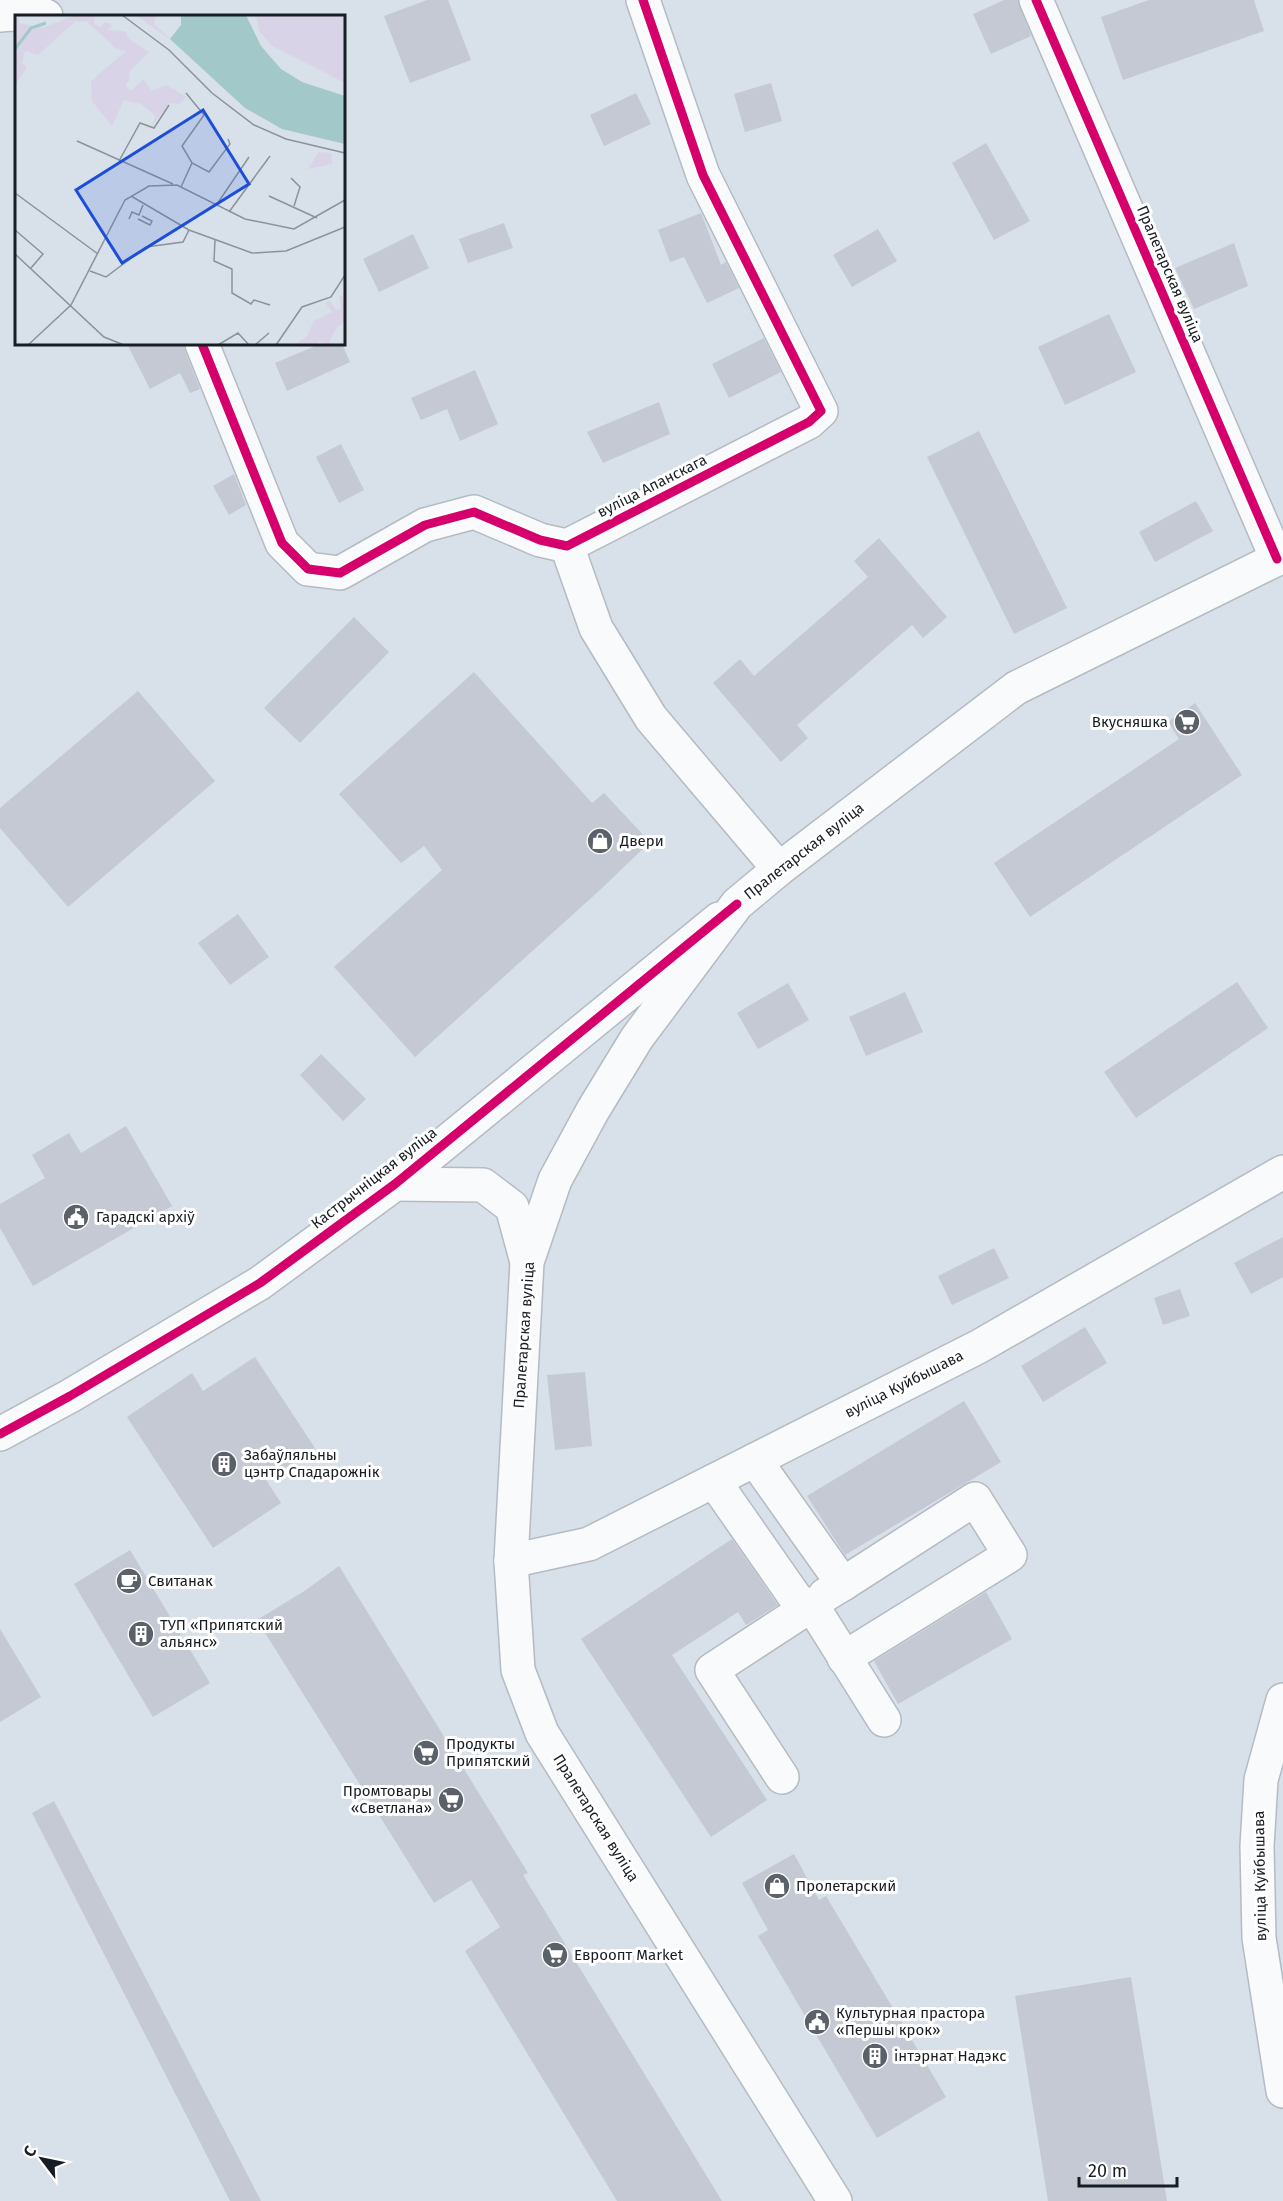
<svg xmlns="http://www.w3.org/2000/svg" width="1283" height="2201" viewBox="0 0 1283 2201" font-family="'Fira Sans',sans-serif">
<rect width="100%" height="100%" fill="#d8e0e9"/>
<g fill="#c4c9d4">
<path d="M 427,0 L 448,0 L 471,60 L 410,83 L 384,16 Z"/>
<path d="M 1004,0 L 1018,0 L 1031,36 L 991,54 L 973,14 Z"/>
<path d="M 1149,0 L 1254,0 L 1264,31 L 1123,80 L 1101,17 Z"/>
<path d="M 771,83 L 782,121 L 745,132 L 734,94 Z"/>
<path d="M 636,93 L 651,124 L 604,146 L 590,115 Z"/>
<path d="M 986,143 L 1030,221 L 994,240 L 952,163 Z"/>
<path d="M 701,213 L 721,265 L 726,262 L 739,288 L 707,303 L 684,257 L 670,262 L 658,230 Z"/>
<path d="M 504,223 L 513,248 L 468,263 L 459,239 Z"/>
<path d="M 878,229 L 897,261 L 852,287 L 833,255 Z"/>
<path d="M 413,234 L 429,268 L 379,292 L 363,259 Z"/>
<path d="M 1234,243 L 1248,286 L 1194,309 L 1175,268 Z"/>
<path d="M 1109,314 L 1136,372 L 1065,405 L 1038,347 Z"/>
<path d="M 764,338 L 781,372 L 729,398 L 712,364 Z"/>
<path d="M 127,344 L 184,344 L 185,351 L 200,389 L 190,393 L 180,373 L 150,389 Z"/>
<path d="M 320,344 L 342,344 L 350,362 L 287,391 L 275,363 Z"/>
<path d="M 475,370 L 498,424 L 460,441 L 447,409 L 421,420 L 411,398 Z"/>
<path d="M 659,402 L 670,434 L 603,463 L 587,432 Z"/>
<path d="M 979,431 L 1067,608 L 1014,634 L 927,457 Z"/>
<path d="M 341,444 L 364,490 L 339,503 L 316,457 Z"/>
<path d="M 234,474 L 246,505 L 229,515 L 213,486 Z"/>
<path d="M 1196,501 L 1213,531 L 1155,562 L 1139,532 Z"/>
<path d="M 879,538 L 947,617 L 923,638 L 912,625 L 797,725 L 808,738 L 781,762 L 713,683 L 740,659 L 754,676 L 868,577 L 854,561 Z"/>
<path d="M 354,617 L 389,652 L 300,743 L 264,708 Z"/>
<path d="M 474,672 L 592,803 L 604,793 L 650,842 L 600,890 L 415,1057 L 334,967 L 442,870 L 424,846 L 401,863 L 339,794 Z"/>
<path d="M 138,691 L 215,781 L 68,907 L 0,828 L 0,808 Z"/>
<path d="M 1195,703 L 1242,775 L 1030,917 L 994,863 L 1179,739 L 1168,722 Z"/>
<path d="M 238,914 L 269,957 L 230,985 L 198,943 Z"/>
<path d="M 1237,982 L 1268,1028 L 1136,1118 L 1104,1072 Z"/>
<path d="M 788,983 L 809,1020 L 758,1049 L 737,1013 Z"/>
<path d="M 905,992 L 923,1032 L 866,1056 L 849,1017 Z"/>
<path d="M 321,1054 L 366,1099 L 343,1121 L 300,1075 Z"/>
<path d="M 126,1126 L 172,1206 L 33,1286 L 0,1228 L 0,1204 L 45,1178 L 32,1155 L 69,1133 L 81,1153 Z"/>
<path d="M 1283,1237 L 1283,1277 L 1251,1294 L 1234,1263 Z"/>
<path d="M 994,1248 L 1009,1278 L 952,1305 L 938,1276 Z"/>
<path d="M 1180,1289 L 1190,1316 L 1163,1325 L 1154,1298 Z"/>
<path d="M 1085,1327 L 1107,1363 L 1043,1402 L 1021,1366 Z"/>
<path d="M 255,1357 L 315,1448 L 266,1480 L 281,1503 L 213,1548 L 127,1417 L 192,1373 L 203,1391 Z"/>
<path d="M 585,1372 L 592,1446 L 555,1450 L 547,1375 Z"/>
<path d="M 964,1401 L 1001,1462 L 845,1555 L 807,1496 Z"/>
<path d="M 732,1539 L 778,1605 L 746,1625 L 738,1612 L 672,1655 L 767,1800 L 711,1837 L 581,1639 Z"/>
<path d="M 130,1550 L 210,1683 L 153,1717 L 74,1584 Z"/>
<path d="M 339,1566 L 528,1873 L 523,1875 L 722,2201 L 617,2201 L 465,1951 L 500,1927 L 471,1880 L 434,1903 L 257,1620 L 306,1590 Z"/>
<path d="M 986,1592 L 1012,1639 L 898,1704 L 874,1661 Z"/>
<path d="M 0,1629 L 41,1697 L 0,1722 Z"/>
<path d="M 54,1801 L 261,2201 L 230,2201 L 32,1813 Z"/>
<path d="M 794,1854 L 819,1900 L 826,1896 L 946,2097 L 877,2138 L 758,1936 L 768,1930 L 742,1883 Z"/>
<path d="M 1131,1977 L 1167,2201 L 1048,2201 L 1015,1996 Z"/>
</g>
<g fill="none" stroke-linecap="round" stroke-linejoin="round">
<g stroke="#b5bbc2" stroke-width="36">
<g id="minor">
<path d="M 1036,0 L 1277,559"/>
<path d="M 0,15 L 10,14 L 46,16"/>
<path d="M 202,344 L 282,543 L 308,569 L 340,573 L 425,525 L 474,512 L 540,540 L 567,546 L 809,422 L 821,411 L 703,175 L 643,0"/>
<path d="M 567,546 L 596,628 L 651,718 L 779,869"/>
<path d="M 395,1184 L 483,1185 L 512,1207 L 527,1262"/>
<path d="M 0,1434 L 70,1396 L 260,1283 L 395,1184 L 719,919"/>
<path d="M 755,1460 L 843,1584 L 825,1595"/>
<path d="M 714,1481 L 804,1610 L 712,1670 L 782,1777"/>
<path d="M 843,1584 L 975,1499 L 1010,1555 L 844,1658"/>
<path d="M 811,1604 L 884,1720"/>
<path d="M 1283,1700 L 1261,1780 L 1257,1846 L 1259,1938 L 1283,2091"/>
</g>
</g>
<g stroke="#b5bbc2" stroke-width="36">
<g id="secondary">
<path d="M 511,1561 L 589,1544 L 978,1347 L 1283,1172"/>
<path d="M 835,2201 L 542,1733 L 518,1670 L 511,1561 L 527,1262 L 555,1180 L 593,1110 L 637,1038 L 737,904 L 779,869 L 1016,688 L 1283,556"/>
</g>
</g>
<use href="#minor" stroke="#f9fafc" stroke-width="33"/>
<use href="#secondary" stroke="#f9fafc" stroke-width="33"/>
<g stroke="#fff" stroke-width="13">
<g id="cycleway">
<path d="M 1036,0 L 1277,559"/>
<path d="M 202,344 L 282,543 L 308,569 L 340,573 L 425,525 L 474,512 L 540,540 L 567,546 L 809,422 L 821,411 L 703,175 L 643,0"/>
<path d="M 0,1434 L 70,1396 L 260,1283 L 395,1184 L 737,904"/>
</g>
</g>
<use href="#cycleway" stroke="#d6006c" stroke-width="9"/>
</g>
<defs>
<g id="supermarket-disc" transform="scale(1.35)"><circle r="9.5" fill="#5b6168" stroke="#fff"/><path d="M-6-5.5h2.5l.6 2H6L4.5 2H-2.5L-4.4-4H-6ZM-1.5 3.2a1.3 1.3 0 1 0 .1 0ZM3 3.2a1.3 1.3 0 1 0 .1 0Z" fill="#fff"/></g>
<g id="shop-disc" transform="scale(1.35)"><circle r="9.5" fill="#5b6168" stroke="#fff"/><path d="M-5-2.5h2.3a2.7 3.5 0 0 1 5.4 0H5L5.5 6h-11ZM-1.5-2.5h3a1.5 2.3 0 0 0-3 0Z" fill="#fff"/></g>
<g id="civic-disc" transform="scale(1.35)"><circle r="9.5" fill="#5b6168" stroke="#fff"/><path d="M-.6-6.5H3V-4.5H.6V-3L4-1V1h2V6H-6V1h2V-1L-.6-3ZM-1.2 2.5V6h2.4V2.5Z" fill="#fff"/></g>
<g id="building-disc" transform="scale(1.35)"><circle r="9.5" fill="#5b6168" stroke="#fff"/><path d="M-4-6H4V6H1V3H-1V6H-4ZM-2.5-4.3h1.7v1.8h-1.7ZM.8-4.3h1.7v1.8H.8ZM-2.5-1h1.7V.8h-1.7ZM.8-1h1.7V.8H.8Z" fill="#fff"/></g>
<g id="cafe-disc" transform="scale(1.35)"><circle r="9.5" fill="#5b6168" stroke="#fff"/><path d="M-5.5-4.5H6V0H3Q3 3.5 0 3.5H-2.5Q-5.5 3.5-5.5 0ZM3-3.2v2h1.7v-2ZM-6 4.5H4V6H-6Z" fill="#fff"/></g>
</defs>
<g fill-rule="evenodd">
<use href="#supermarket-disc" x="1187" y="722"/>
<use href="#shop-disc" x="600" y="841"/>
<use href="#civic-disc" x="76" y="1217"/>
<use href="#building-disc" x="224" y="1464"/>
<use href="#cafe-disc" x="129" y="1581"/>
<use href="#building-disc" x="141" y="1634"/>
<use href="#supermarket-disc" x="426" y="1753"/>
<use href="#supermarket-disc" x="451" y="1800"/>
<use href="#shop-disc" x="777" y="1886"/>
<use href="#supermarket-disc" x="555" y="1955"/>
<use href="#civic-disc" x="817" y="2022"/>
<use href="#building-disc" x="875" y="2056"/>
</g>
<g text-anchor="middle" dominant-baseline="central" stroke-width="6" stroke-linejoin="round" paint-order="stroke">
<g font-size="15" fill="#181d23" stroke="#fff">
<text transform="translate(1170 274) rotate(67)">Пралетарская вуліца</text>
<text transform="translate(652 486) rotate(-27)">вуліца Апанскага</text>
<text transform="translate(804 851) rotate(-38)">Пралетарская вуліца</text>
<text transform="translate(374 1178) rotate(-38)">Кастрычніцкая вуліца</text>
<text transform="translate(524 1335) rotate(-86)">Пралетарская вуліца</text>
<text transform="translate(904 1384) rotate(-27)">вуліца Куйбышава</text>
<text transform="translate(596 1818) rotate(58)">Пралетарская вуліца</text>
<text transform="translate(1260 1876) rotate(-91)">вуліца Куйбышава</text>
</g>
<g font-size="15" fill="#181d23" stroke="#fff" text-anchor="start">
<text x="1168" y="722" text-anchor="end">Вкусняшка</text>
<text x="620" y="841">Двери</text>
<text x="96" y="1217">Гарадскі архіў</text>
<text x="244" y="1455">Забаўляльны<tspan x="244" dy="17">цэнтр Спадарожнік</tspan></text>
<text x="148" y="1581">Свитанак</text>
<text x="160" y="1625">ТУП «Припятский<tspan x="160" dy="17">альянс»</tspan></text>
<text x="446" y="1744">Продукты<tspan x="446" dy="17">Припятский</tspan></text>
<text x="432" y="1791" text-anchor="end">Промтовары<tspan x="432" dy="17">«Светлана»</tspan></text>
<text x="796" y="1886">Пролетарский</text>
<text x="574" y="1955">Евроопт Market</text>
<text x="836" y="2013">Культурная прастора<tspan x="836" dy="17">«Першы крок»</tspan></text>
<text x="894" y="2056">інтэрнат Надэкс</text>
</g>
</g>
<g transform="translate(15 15)">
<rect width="330" height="330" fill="#d8e0e9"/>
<path d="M 60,0 L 80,0 L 79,9 L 85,12 L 91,7 L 97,10 L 92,15 L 110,16 L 114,24 L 134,37 L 114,57 L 115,64 L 110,70 L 116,76 L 128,64 L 137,76 L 151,70 L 171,82 L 164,89 L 155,88 L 135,113 L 141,101 L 126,89 L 109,85 L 97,111 L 77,86 L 76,66 L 111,36 L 103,35 L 71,6 L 60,7 L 23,40 L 10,36 L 7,48 L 12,52 L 0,70 L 0,4 L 4,2 L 4,8 L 28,13 ZM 121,0 L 141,0 L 139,9 L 158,27 ZM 241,0 L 330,0 L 330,68 L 257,31 L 244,16 ZM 304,137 L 316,138 L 317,149 L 293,154 ZM 324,280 L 330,282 L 330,306 L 320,315 L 313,330 L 305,326 L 301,330 L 279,330 L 292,321 L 299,306 L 317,297 L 310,287 L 315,286 L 321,295 L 326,293 Z" fill="#d9d3e7"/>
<path d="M 166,0 L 231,0 L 246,31 L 266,54 L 287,67 L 330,81 L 330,129 L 267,114 L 230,93 L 155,24 L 166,10 Z" fill="#a3c8ca"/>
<path fill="none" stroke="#a3c8ca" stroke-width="3" d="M 0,34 L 16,13 L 31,8"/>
<path fill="none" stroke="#8b929a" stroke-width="1.5" d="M 107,0 L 154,35 L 197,78 L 239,110 L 271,124 L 330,138M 171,78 L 189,100 L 167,131 L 177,148 L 194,157 L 215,129 L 213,124M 62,126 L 158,169M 104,146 L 125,108 L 139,113 L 154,90M 276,163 L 285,172 L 279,191M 166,172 L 177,148M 0,178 L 83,239M 116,181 L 174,215 L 237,238 L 271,236 L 330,212M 254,181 L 302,203M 202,189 L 234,142M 214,197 L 255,141M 114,204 L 117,197 L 124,200 L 128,190M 123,204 L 135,210 L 137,206 L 127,201M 0,215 L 28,239 L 16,253M 200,225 L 199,246 L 217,254 L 217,278 L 236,289 L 239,285 L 255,290M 0,239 L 89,322 L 109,330M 75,256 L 91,262 L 131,232 L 168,227 L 174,215M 13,330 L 56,290 L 110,185 L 134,171 L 162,170 L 230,204 L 279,214 L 330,185M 203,330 L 223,318 L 234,330M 240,330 L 254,318M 261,330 L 287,292 L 316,282 L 330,260"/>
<path fill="#1d4ed8" fill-opacity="0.15" stroke="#1d4ed8" stroke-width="3" d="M 188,95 L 234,169 L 107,248 L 61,175 Z"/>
<rect width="330" height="330" fill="none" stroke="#181d23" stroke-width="3"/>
</g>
<g transform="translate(42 2159) rotate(302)" stroke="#ffffff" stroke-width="4.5" paint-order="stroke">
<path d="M0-4.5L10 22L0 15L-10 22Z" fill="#181d23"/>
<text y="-9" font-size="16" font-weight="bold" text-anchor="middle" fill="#181d23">С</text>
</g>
<path d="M1079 2177v9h98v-9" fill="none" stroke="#181d23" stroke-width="3"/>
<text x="1088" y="2177" font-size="18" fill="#181d23" stroke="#ffffff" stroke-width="4.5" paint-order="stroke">20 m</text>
</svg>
